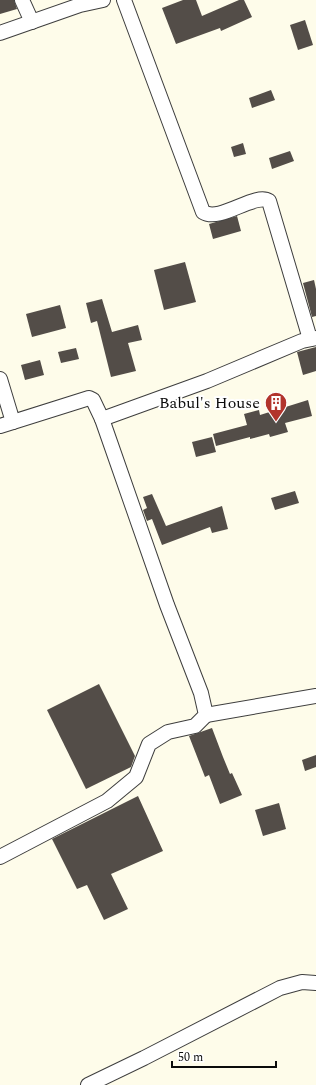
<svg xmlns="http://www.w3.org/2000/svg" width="316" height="1085" viewBox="0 0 316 1085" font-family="Spectral,serif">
<rect width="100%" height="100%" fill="#fefcea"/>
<g fill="#534d48">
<path d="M 0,0 L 14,0 L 17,9 L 0,14 Z"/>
<path d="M 183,0 L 196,0 L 202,16 L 239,0 L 244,0 L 252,17 L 221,31 L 220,28 L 176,44 L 162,8 Z"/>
<path d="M 305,20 L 313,45 L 298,50 L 290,25 Z"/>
<path d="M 271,90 L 275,100 L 252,108 L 249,98 Z"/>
<path d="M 243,143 L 246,154 L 234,157 L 231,147 Z"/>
<path d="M 290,151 L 294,161 L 272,169 L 269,158 Z"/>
<path d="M 237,216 L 241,231 L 213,239 L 209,224 Z"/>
<path d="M 185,262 L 196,302 L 164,310 L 154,270 Z"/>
<path d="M 314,280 L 316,289 L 316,316 L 312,317 L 303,283 Z"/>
<path d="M 102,299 L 112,332 L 138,325 L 142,340 L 128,343 L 136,371 L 111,377 L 97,321 L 91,323 L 86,303 Z"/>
<path d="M 60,305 L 66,328 L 32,337 L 26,314 Z"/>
<path d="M 316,347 L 316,371 L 303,375 L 297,352 Z"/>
<path d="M 76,348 L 79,359 L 61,363 L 58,352 Z"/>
<path d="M 40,360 L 44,375 L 25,380 L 21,365 Z"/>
<path d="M 308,400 L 312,416 L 285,423 L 288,432 L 270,437 L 269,434 L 250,439 L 250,437 L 216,446 L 213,434 L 247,425 L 244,414 L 259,410 L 260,415 Z"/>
<path d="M 212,437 L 216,452 L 196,457 L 192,442 Z"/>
<path d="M 295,491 L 299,503 L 275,510 L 271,498 Z"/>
<path d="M 152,494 L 166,526 L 222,506 L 228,529 L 212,533 L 210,527 L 162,545 L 152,519 L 147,521 L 143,510 L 147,508 L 143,497 Z"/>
<path d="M 99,684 L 135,756 L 131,767 L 86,789 L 47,710 Z"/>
<path d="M 212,728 L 223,757 L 230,774 L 232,773 L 242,795 L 220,804 L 209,775 L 205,777 L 189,736 Z"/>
<path d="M 316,755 L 316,767 L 305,771 L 302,760 Z"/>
<path d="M 138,796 L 163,851 L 111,874 L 128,909 L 104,920 L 87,885 L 77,889 L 52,839 Z"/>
<path d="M 279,803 L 286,829 L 263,836 L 255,810 Z"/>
</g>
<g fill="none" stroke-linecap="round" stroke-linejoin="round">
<g stroke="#3e3e3e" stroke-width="16">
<g id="street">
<path d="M 22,0 L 32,22"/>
<path d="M 124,0 L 203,212 C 220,223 255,192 269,201 L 310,339"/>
<path d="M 0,33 L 80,5 L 103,0"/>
<path d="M 0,379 L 13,422"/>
<path d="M 0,426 L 89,398 L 93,400 L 102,419 L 207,381 L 302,341 L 316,338"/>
<path d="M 206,715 L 316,696"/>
<path d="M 0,857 L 107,801 L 136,777 L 149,744 L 168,732 L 195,726 L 206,715 L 201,693 L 167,605 L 102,419"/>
<path d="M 88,1085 L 144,1058 L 280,988 L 302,982 L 316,983"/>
</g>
</g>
<use href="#street" stroke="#fff" stroke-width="14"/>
</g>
<defs>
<g id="building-pin" transform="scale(1.15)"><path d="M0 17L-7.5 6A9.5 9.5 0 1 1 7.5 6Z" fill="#b2342c" stroke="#fff"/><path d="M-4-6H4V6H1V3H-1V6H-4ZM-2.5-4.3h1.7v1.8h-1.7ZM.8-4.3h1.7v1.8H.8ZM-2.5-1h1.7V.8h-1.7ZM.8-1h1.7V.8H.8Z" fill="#fff"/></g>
</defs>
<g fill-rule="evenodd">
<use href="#building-pin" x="276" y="403"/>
</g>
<g text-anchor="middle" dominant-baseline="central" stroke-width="4" stroke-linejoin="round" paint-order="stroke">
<g font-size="16" fill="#0b0b0b" stroke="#fff" text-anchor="end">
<text x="260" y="403">Babul's House</text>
</g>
</g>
<path d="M172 1061v6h104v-6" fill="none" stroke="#0b0b0b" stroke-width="2"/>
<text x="178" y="1061" font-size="12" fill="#0b0b0b" stroke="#ffffff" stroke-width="3" paint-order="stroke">50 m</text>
</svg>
